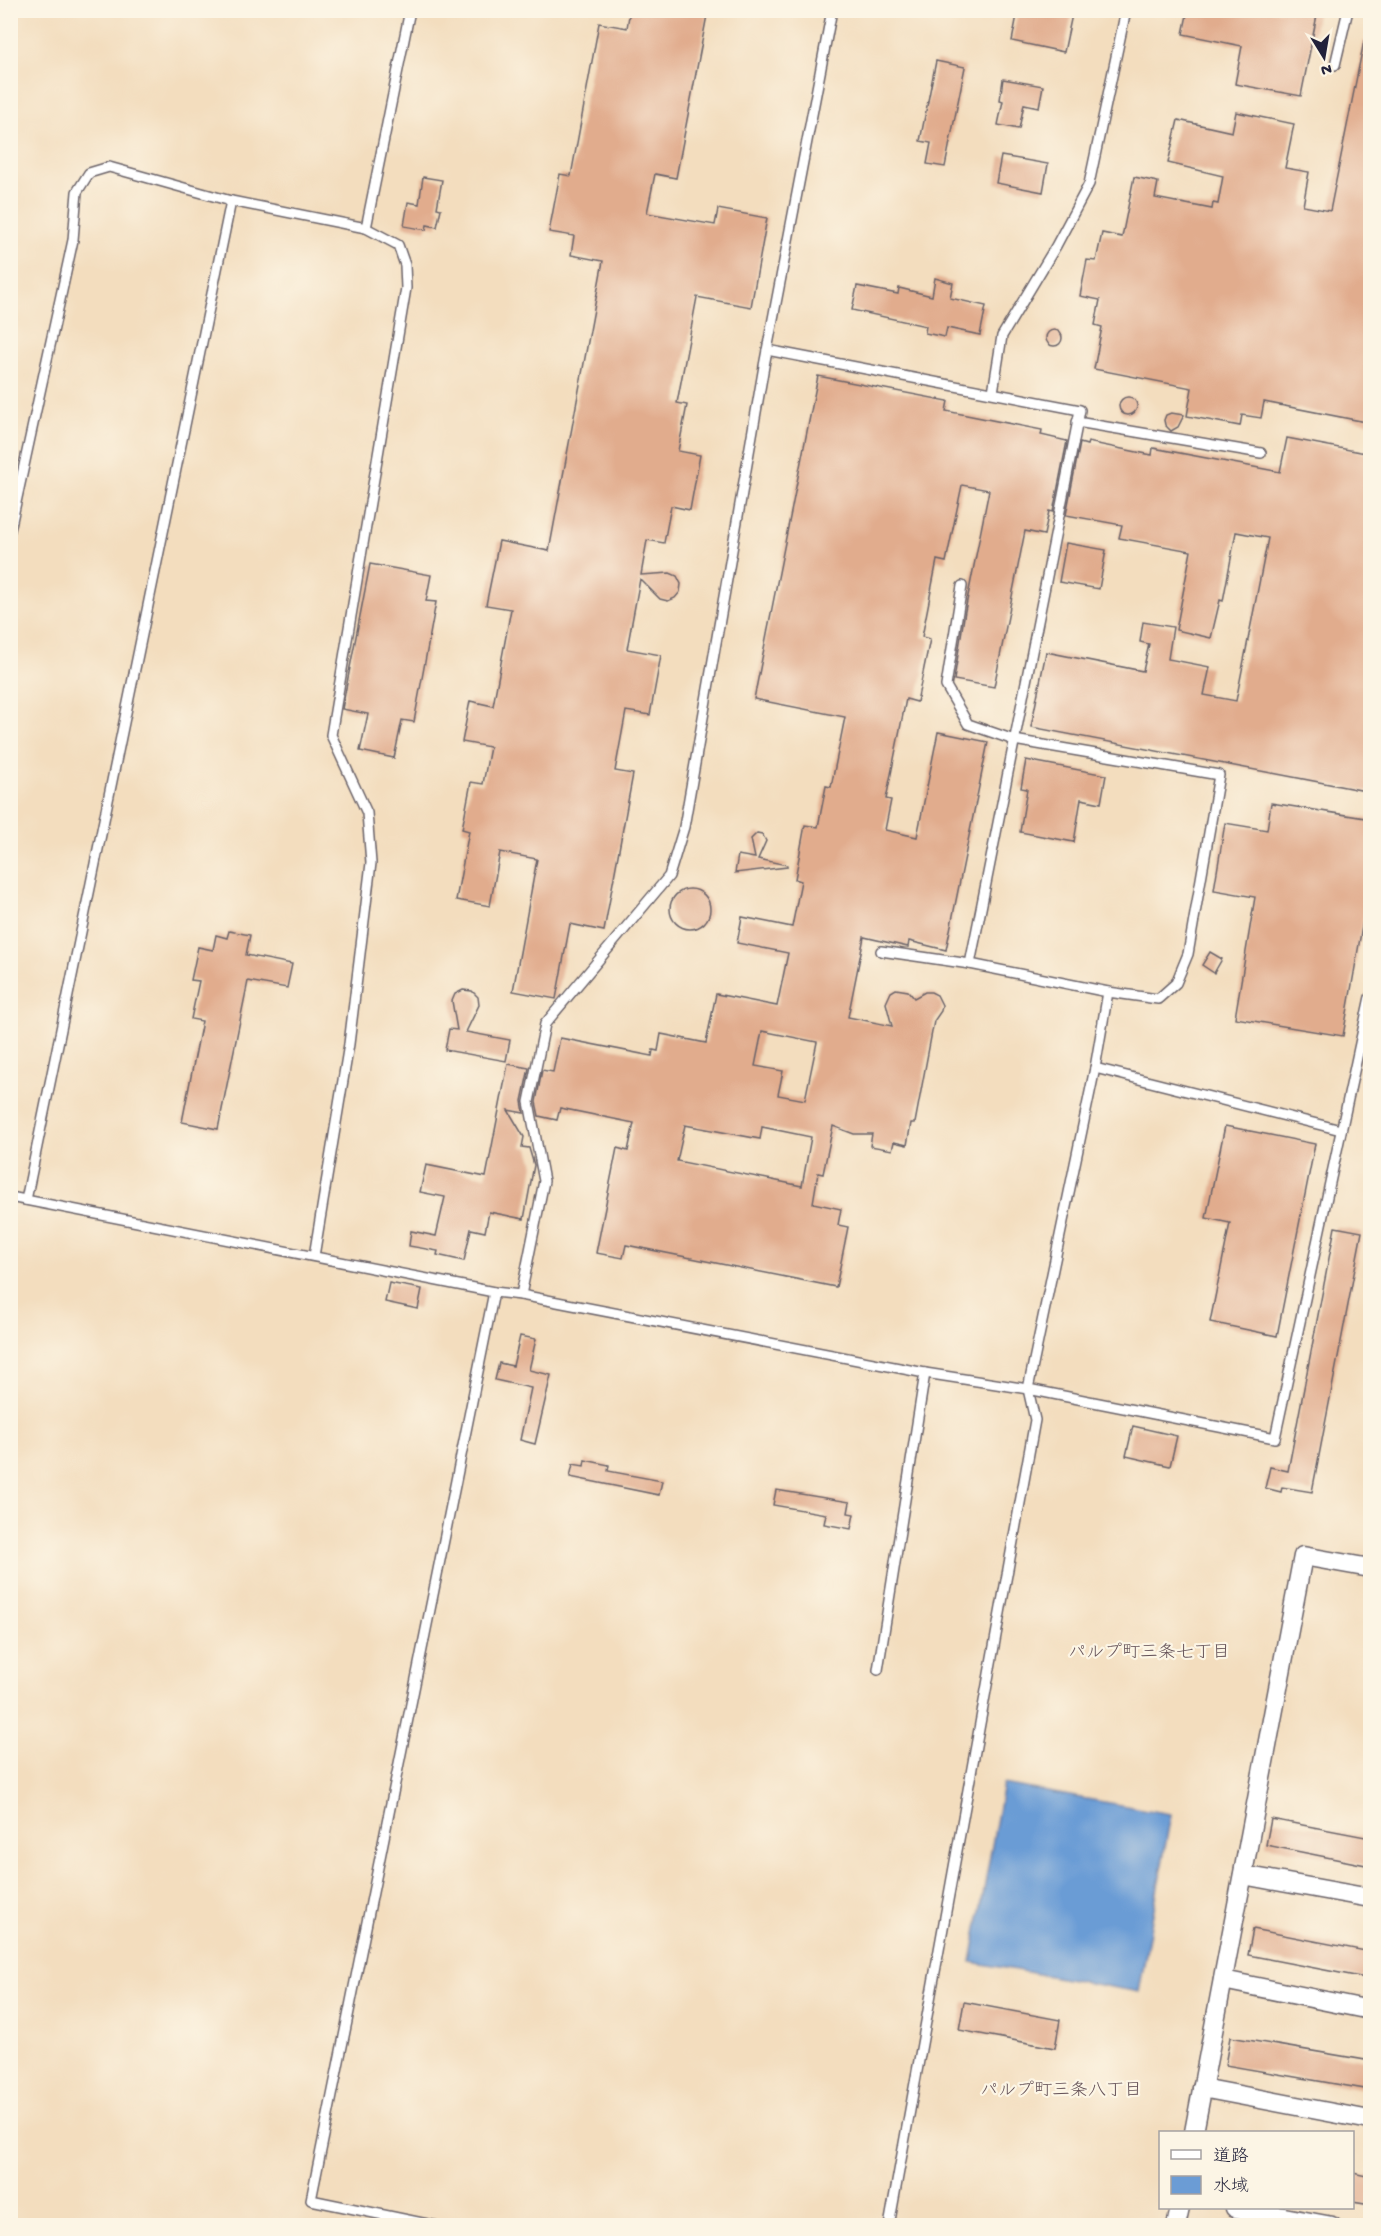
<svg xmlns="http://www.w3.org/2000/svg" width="1381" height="2236" viewBox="0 0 1381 2236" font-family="'Gochi Hand','Klee One',sans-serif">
<rect width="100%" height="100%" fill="#fcf5e5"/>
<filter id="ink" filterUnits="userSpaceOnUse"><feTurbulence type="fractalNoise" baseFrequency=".0167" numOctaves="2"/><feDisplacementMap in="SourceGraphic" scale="12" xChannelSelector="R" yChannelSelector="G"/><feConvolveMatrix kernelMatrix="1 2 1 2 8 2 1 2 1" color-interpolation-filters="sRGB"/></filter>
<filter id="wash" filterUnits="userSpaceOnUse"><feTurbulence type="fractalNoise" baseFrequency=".008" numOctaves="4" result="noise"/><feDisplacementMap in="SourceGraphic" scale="24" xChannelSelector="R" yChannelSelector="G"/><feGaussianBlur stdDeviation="1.35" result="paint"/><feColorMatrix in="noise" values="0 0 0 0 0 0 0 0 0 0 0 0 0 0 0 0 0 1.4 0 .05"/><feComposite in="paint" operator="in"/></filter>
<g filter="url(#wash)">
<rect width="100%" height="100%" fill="#f3ddbe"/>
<path fill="#6b9cd5" stroke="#465f88" stroke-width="1.5" d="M 1003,1784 L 1171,1814 L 1139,1992 L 971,1962 Z"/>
<g id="blocks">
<g fill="#e1ac8d" fill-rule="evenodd">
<path d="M 630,10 L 708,10 L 676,178 L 655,174 L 647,213 L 715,225 L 718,209 L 767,218 L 751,307 L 697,297 L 677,403 L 687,405 L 678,451 L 700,455 L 690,510 L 671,506 L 664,543 L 647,540 L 641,575 L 670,573 L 677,576 L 681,584 L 680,592 L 675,598 L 668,601 L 660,599 L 640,579 L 627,649 L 661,655 L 650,715 L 626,711 L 615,771 L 633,774 L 604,931 L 570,924 L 556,999 L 513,991 L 537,859 L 500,852 L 490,906 L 456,900 L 469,831 L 462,829 L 471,782 L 483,784 L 490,747 L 462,742 L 470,701 L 493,706 L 511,609 L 486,605 L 499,541 L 549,551 L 603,261 L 571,255 L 574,236 L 549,232 L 560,174 L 571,176 L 599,23 L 627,28 Z"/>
<path d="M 1018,10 L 1073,10 L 1064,52 L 1012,41 Z"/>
<path d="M 1188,10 L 1318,10 L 1301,96 L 1235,84 L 1242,46 L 1183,34 Z"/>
<path d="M 1364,41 L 1371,42 L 1371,423 L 1264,402 L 1261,418 L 1242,415 L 1240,426 L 1187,416 L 1192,388 L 1094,369 L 1102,327 L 1095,325 L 1100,300 L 1080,296 L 1087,260 L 1096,261 L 1102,233 L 1122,237 L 1134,177 L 1158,182 L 1155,198 L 1212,209 L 1213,203 L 1218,204 L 1223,176 L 1168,163 L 1178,120 L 1232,132 L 1236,112 L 1294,124 L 1285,168 L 1309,172 L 1303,206 L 1330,211 Z"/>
<path d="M 936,61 L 965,67 L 945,167 L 927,164 L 931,143 L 920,141 Z"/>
<path d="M 1003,79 L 1043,86 L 1039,107 L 1024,104 L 1019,129 L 998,125 L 1003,101 L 1000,100 Z"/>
<path d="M 1001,156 L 1048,164 L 1043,192 L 996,183 Z"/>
<path d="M 423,177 L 442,180 L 437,208 L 441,209 L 437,227 L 427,225 L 426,230 L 404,226 L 408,202 L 419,204 Z"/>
<path d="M 935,278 L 953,283 L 950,298 L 986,306 L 980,335 L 947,328 L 945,337 L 925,333 L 926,326 L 852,310 L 857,286 L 898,294 L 899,288 L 932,296 Z"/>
<circle cx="1054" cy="338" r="8"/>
<path d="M 818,376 L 948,401 L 946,411 L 1042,430 L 1041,435 L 1067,441 L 1053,512 L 1049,511 L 1044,535 L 1025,531 L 994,687 L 954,680 L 965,611 L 989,490 L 962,485 L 946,562 L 937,560 L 922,637 L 930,639 L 917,702 L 906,699 L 886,799 L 891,800 L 885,830 L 917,837 L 938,732 L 988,742 L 946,950 L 909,941 L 908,947 L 864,937 L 848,1017 L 892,1026 L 886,1003 L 891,992 L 896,989 L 908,991 L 914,998 L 925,992 L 931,992 L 937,995 L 942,1005 L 941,1011 L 934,1021 L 915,1123 L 911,1123 L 907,1145 L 894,1142 L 892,1150 L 870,1146 L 872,1134 L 854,1134 L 833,1126 L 823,1174 L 818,1173 L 813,1203 L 841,1209 L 838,1225 L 848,1227 L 836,1287 L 626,1245 L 623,1258 L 596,1253 L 617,1148 L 628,1151 L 634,1123 L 560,1108 L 557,1120 L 539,1116 L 536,1102 L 542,1070 L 553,1072 L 560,1038 L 652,1056 L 653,1050 L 658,1051 L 661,1034 L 706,1043 L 716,994 L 777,1006 L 788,953 L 737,943 L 742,917 L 792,927 L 801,881 L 795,879 L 805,825 L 818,827 L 826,786 L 831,787 L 845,717 L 754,699 ZM 762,1031 L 817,1042 L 805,1100 L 778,1095 L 783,1071 L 755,1066 ZM 685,1125 L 760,1139 L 762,1127 L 811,1137 L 802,1186 L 677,1161 Z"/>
<circle cx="1128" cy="406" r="9"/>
<path d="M 1171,413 L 1184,415 L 1178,427 L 1171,431 L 1165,425 L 1164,420 L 1166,415 Z"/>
<path d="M 1287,438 L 1371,454 L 1371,792 L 1031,727 L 1046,652 L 1143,671 L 1149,644 L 1140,642 L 1143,622 L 1173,627 L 1168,659 L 1210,667 L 1204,695 L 1236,701 L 1268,538 L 1236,532 L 1223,601 L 1220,600 L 1211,638 L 1176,630 L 1191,551 L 1119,538 L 1122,525 L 1066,515 L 1080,443 L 1087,445 L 1088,442 L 1152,455 L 1153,448 L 1280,472 Z"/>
<path d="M 1066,543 L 1106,550 L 1099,589 L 1059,582 Z"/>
<path d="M 370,564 L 431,575 L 426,601 L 436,602 L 414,722 L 402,720 L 394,758 L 360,751 L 368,714 L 342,709 Z"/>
<path d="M 1026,760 L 1106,775 L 1101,803 L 1081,799 L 1074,842 L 1020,832 L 1027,789 L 1021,788 Z"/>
<path d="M 1271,803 L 1371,819 L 1371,875 L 1343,1036 L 1235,1018 L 1255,897 L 1214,890 L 1225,823 L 1267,830 Z"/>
<path d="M 757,833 L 762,834 L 766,841 L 758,859 L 787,865 L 787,867 L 735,873 L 738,855 L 755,858 L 751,839 Z"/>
<circle cx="690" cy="909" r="20"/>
<path d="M 229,931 L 250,935 L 246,955 L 292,964 L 287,988 L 248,981 L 218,1129 L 182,1122 L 202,1021 L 191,1019 L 199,981 L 191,980 L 198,947 L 213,950 L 216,935 L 227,938 Z"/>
<path d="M 1210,952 L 1222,959 L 1214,973 L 1202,965 Z"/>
<path d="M 463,990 L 472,991 L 478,997 L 479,1005 L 466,1032 L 510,1040 L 506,1061 L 445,1050 L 449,1029 L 457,1030 L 452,1001 L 455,994 Z"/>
<path d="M 508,1064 L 529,1068 L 522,1101 L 524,1113 L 508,1110 L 524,1137 L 522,1147 L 529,1148 L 534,1165 L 524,1219 L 489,1212 L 485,1232 L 471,1229 L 464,1261 L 437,1255 L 438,1251 L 409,1246 L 411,1231 L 436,1236 L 445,1197 L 420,1192 L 426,1165 L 486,1177 Z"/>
<path d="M 1225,1126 L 1315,1144 L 1277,1336 L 1210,1322 L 1230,1223 L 1206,1218 Z"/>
<path d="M 1335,1227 L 1362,1232 L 1312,1492 L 1282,1487 L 1281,1492 L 1265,1488 L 1270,1467 L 1288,1471 Z"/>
<path d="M 389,1283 L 422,1289 L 418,1309 L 385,1302 Z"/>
<path d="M 520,1336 L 536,1339 L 529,1370 L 551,1375 L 535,1444 L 520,1440 L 531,1388 L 495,1380 L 499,1363 L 513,1366 Z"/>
<path d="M 1133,1426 L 1177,1436 L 1170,1466 L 1126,1456 Z"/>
<path d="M 585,1460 L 609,1465 L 608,1471 L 662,1481 L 659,1495 L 570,1477 L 573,1464 L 584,1466 Z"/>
<path d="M 776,1490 L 850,1502 L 848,1513 L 854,1514 L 851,1529 L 824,1524 L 826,1514 L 773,1505 Z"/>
<path d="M 1271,1819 L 1371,1838 L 1371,1866 L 1266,1845 Z"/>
<path d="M 1253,1929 L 1371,1952 L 1371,1979 L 1248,1955 Z"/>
<path d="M 964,2002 L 1060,2020 L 1055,2048 L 959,2030 Z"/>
<path d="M 1230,2037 L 1371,2061 L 1371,2090 L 1225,2065 Z"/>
<path d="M 1353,2173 L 1371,2177 L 1371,2205 L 1353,2202 Z"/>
</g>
</g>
</g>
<g filter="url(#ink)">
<use href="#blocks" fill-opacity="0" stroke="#6b6369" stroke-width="1.5"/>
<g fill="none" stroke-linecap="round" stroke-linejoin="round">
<g stroke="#6b6369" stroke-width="12">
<g id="service">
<path d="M 1335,65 L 1348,10"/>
<path d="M 366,228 L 410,10"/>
<path d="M 767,350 L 1080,410 L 970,964"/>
<path d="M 993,392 L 1002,336 L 1056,246 L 1089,184 L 1126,10"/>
<path d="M 1077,422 L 1261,453"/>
<path d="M 10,530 L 73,240 L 77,192 L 89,173 L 109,167 L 231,201 L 366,228 L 398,245 L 405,265 L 406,288 L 331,735 L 367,813 L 371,863 L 349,1044 L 314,1256"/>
<path d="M 962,586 L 946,686 L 968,724 L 1014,740 L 1219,775 L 1188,954 L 1176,983 L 1158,999 L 1108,992"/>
<path d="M 881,951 L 970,964 L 1108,992 L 1095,1068 L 1028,1389 L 1035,1420 L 889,2226"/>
<path d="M 1095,1068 L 1341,1130"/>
<path d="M 10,1197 L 494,1292 L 521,1295 L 925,1373 L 1028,1389 L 1275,1438 L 1370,997"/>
<path d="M 26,1200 L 231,201"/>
<path d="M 521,1295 L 544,1181 L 529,1102 L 545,1024 L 669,876 L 684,827 L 764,366 L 832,10"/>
<path d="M 878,1670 L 925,1373"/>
<path d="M 437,2226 L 311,2200 L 494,1292"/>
</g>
</g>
<g stroke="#6b6369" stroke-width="21">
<g id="minor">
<path d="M 1243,1875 L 1370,1898"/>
<path d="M 1223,1980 L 1370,2010"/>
<path d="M 1202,2088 L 1370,2120"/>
<path d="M 1194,2132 L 1303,1556 L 1370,1568"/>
<path d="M 1235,2208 L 1332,2226"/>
<path d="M 1176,2226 L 1180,2208"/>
</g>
</g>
<use href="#service" stroke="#fff" stroke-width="9"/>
<use href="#minor" stroke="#fff" stroke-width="18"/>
</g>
</g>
<g text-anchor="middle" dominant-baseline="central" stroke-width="4.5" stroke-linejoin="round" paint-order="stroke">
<g font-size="18" fill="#655258" stroke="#fcf5e5">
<text x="1149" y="1653">パルプ町三条七丁目</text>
<text x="1061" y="2091">パルプ町三条八丁目</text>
</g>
</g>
<rect width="1381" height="2236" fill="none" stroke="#fcf5e5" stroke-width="36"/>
<rect x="1159" y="2131" width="195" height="78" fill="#fcf5e5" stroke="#a5a1a1" stroke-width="1.5"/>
<rect x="1171" y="2150" width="30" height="9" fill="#ffffff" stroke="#a5a1a1" stroke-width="1.5"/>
<text x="1213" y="2161" font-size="18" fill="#22223b">道路</text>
<rect x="1171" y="2176" width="30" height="18" fill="#6b9cd5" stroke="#a5a1a1" stroke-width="1.5"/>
<text x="1213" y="2191" font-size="18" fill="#22223b">水域</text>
<g transform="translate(1324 57) rotate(169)" stroke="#fcf5e5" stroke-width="4.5" paint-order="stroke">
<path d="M0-4.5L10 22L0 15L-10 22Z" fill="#22223b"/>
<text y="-9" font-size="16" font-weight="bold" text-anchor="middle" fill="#22223b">N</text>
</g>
</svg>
